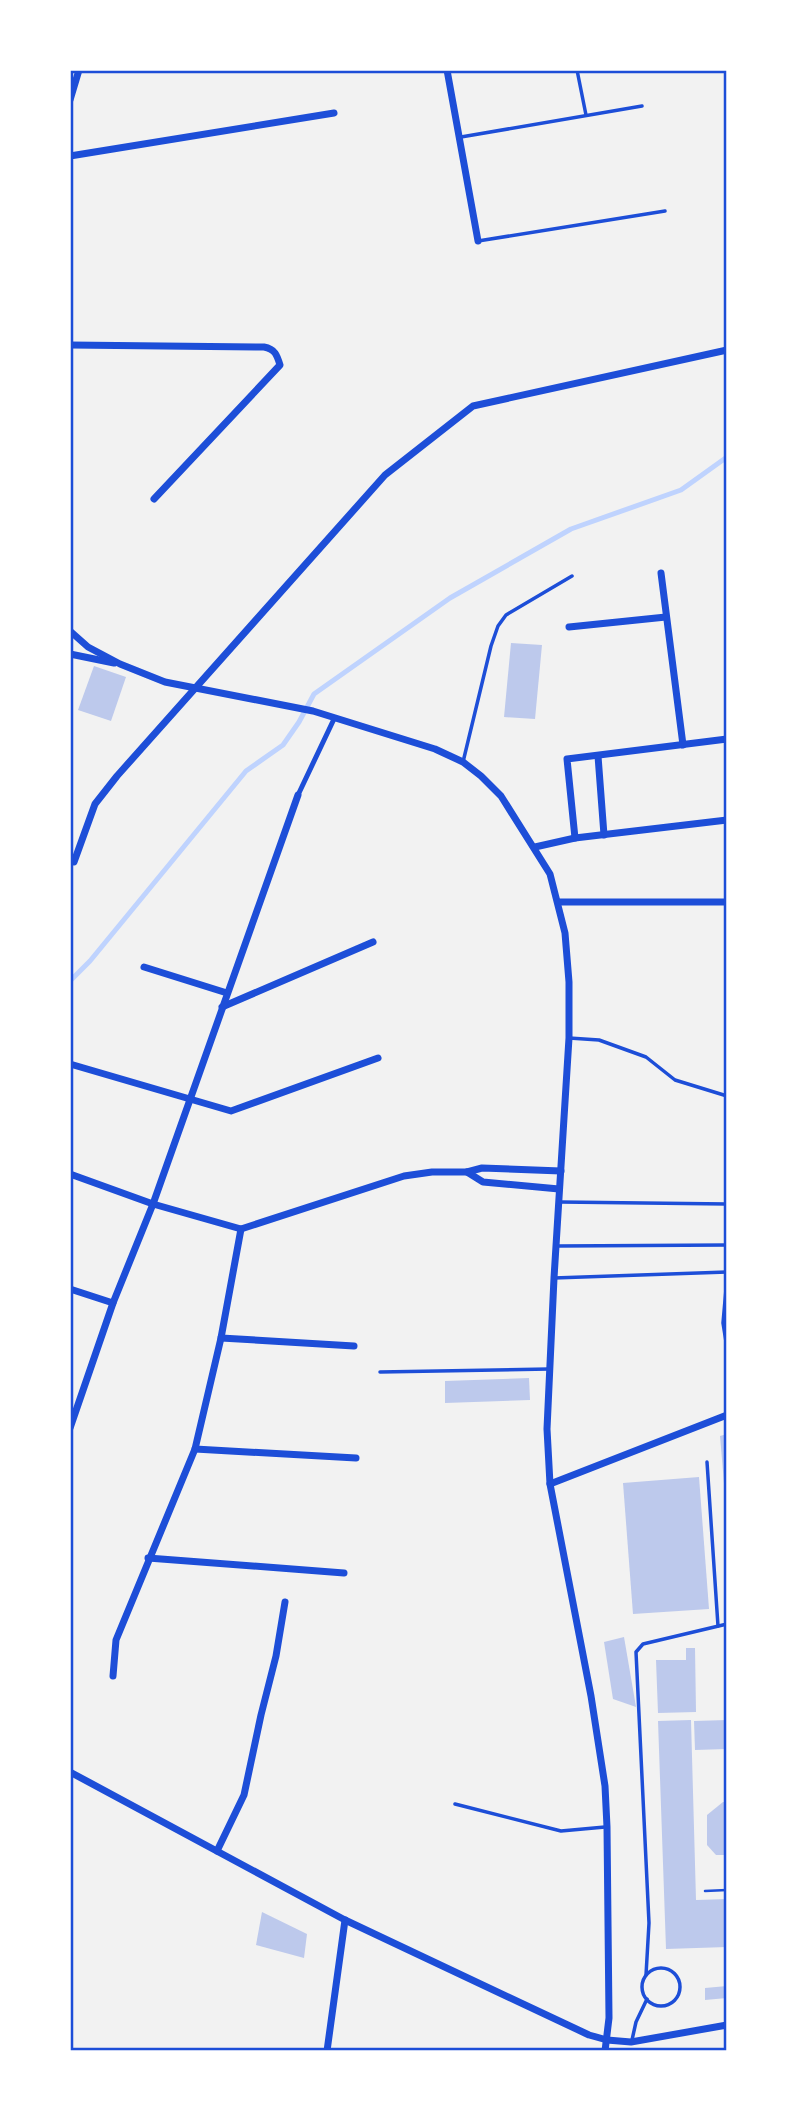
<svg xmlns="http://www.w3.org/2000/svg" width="797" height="2121" viewBox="0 0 797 2121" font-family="'Public Sans',sans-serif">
<rect width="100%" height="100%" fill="#f2f2f2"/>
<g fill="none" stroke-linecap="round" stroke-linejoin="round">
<path stroke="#bfd3fe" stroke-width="5" d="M 70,981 L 90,961 L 246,771 L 283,745 L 299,722 L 314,694 L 450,598 L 571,529 L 681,490 L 727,457"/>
</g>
<g fill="#bdc9ec">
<path d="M 511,643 L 542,645 L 535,719 L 504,717 Z"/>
<path d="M 94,666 L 126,677 L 111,721 L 78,710 Z"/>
<path d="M 529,1378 L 530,1400 L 445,1403 L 445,1381 Z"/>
<path d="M 727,1434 L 727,1495 L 725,1495 L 720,1436 Z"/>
<path d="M 699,1477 L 709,1609 L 633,1614 L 623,1483 Z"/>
<path d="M 624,1637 L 636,1707 L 613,1699 L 604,1642 Z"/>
<path d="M 686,1648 L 695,1648 L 696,1712 L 658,1713 L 656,1660 L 686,1660 Z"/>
<path d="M 691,1720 L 696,1900 L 727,1899 L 727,1947 L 666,1949 L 658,1721 Z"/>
<path d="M 727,1720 L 727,1749 L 695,1750 L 694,1721 Z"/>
<path d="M 723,1802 L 727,1802 L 727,1855 L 716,1855 L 707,1845 L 707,1815 Z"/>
<path d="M 262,1912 L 307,1934 L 304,1958 L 256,1945 Z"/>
<path d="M 727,1986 L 727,1998 L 705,2000 L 705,1988 Z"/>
</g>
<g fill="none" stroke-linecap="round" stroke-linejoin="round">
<path stroke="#1d4ed8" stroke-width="2.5" d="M 705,1891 L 727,1890"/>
<g stroke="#1d4ed8" stroke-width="3.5">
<path d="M 577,70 L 586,115"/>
<path d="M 461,137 L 642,106"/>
<path d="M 478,241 L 665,211"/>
<path d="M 463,762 L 491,646 L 498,626 L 506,615 L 572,576"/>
<path d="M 569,1038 L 599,1040 L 646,1057 L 675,1080 L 727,1096"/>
<path d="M 560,1202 L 727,1204"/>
<path d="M 558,1246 L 727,1245"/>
<path d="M 554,1278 L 727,1272"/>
<path d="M 727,1278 L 723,1323 L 727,1348"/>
<path d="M 380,1372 L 549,1369"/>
<path d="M 707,1462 L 718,1626"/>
<path d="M 455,1804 L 561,1831 L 605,1827"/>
<circle cx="661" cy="1987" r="19"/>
<path d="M 646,1975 L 649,1923 L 636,1652 L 643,1644 L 727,1624"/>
<path d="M 632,2040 L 636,2022 L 647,1999"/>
</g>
<path stroke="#1d4ed8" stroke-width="5" d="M 298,795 L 334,719"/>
<g stroke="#1d4ed8" stroke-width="7">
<path d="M 447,70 L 478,241"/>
<path d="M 70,100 L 79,70"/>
<path d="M 70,156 L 334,113"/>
<path d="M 70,345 L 264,347 C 275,349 277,355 280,365 L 154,499"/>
<path d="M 661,573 L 683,745"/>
<path d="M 569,627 L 666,617"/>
<path d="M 70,631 L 88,647 L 120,664 L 165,682 L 313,711 L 435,749 L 463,762 L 481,776 L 501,796 L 550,874 L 565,933 L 569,982 L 569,1038 L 554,1278 L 547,1429 L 550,1484 L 591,1696 L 605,1786 L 607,1827 L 609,2018 L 605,2051"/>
<path d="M 70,654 L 114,663"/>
<path d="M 598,756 L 604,835"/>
<path d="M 575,838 L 567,759 L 727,739"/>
<path d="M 535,847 L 575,838 L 727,820"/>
<path d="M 74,862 L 95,804 L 117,776 L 385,475 L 473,406 L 727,350"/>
<path d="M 559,902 L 727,902"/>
<path d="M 144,967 L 227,993"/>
<path d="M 222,1007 L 373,942"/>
<path d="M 70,1064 L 231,1111 L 378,1058"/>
<path d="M 467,1172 L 483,1182 L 559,1189"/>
<path d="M 70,1174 L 153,1204 L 241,1229 L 404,1176 L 432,1172 L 467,1172 L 482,1168 L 561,1171"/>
<path d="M 70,1289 L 113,1303"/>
<path d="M 221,1338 L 354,1346"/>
<path d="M 70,1428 L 113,1303 L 153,1204 L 298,795"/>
<path d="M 195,1449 L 356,1458"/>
<path d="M 550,1484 L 727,1415"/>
<path d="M 148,1558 L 344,1573"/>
<path d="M 113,1676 L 116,1640 L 195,1449 L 221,1338 L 241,1229"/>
<path d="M 70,1772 L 345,1920 L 589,2035 L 607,2040 L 631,2042 L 727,2025"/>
<path d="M 217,1851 L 244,1795 L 261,1715 L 276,1656 L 285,1602"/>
<path d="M 327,2051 L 345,1920"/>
</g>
</g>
<rect width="797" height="2121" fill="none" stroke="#ffffff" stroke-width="144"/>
<rect x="72" y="72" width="653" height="1977" fill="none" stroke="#1d4ed8" stroke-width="2.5"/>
</svg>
